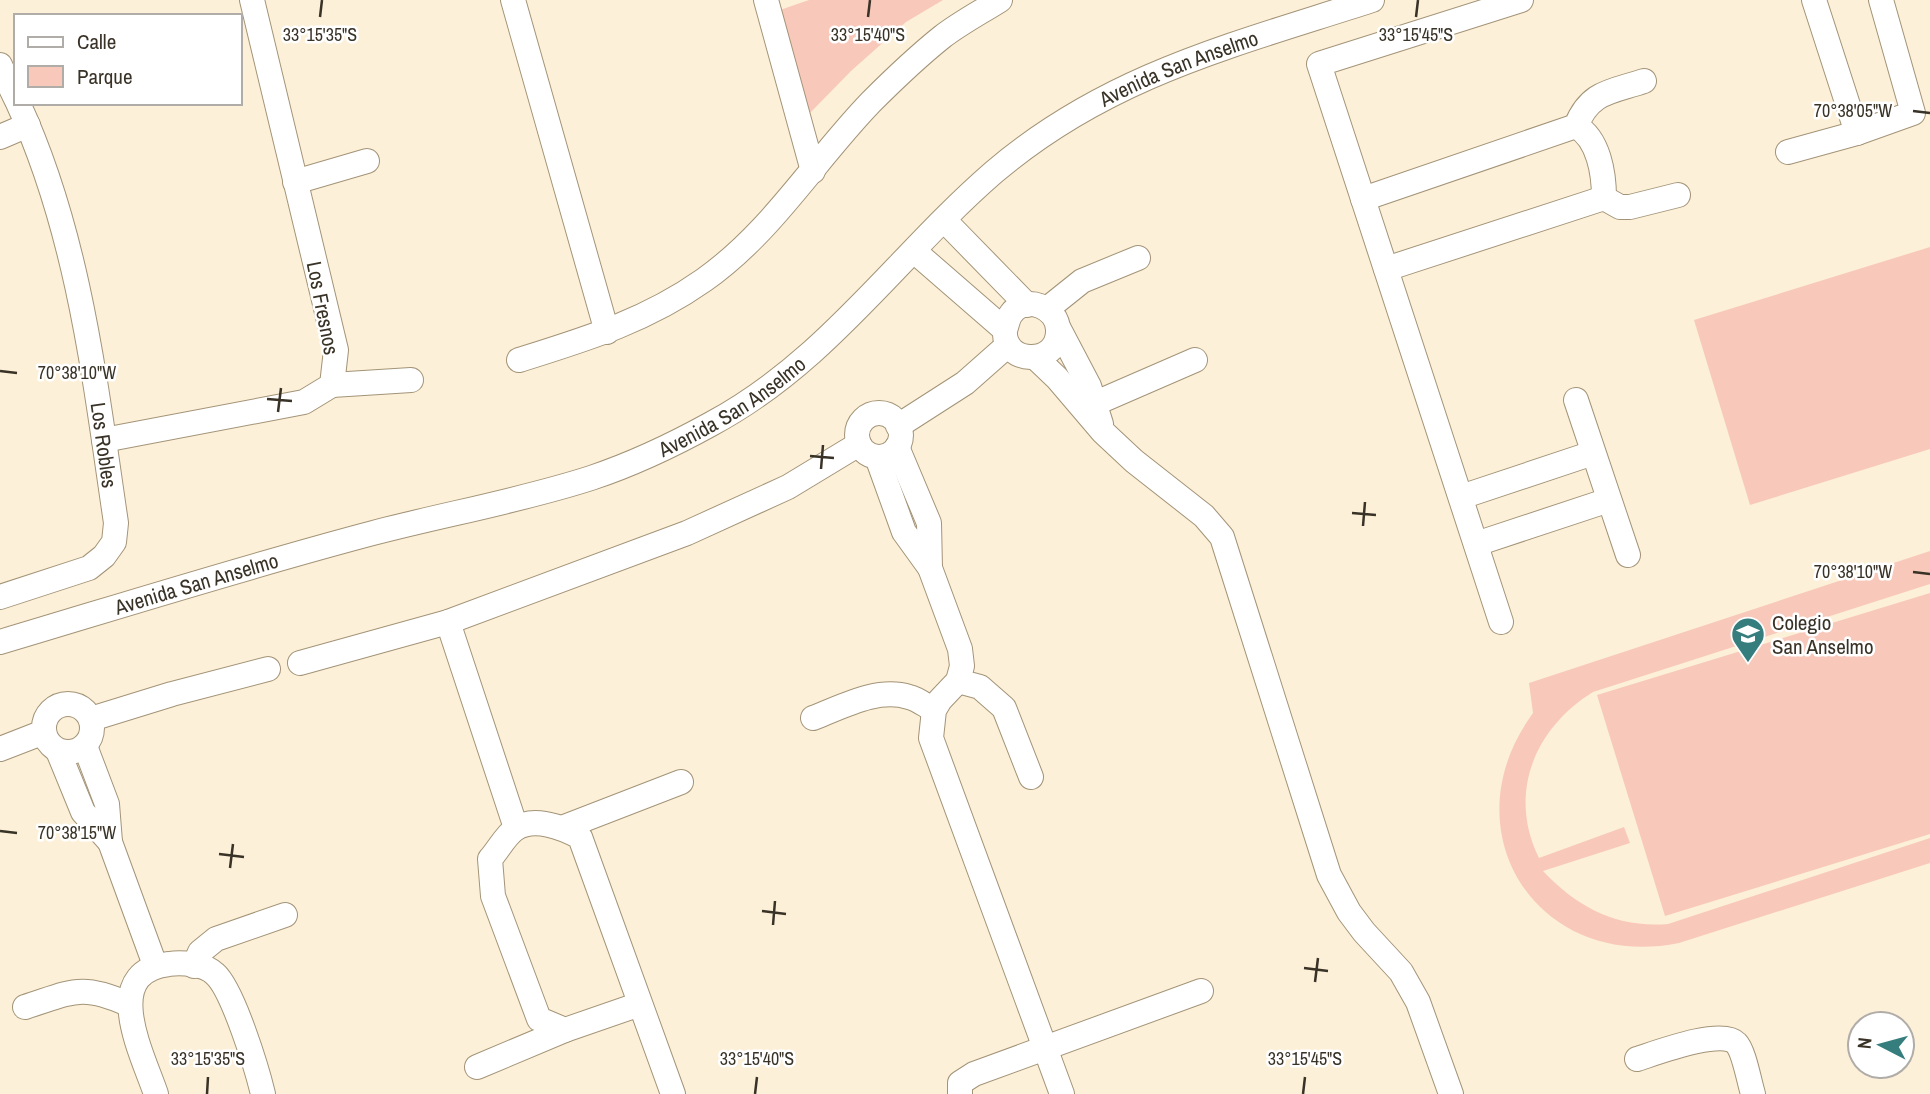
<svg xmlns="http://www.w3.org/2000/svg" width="1930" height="1094" viewBox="0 0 1930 1094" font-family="'Archivo Narrow',sans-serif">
<rect width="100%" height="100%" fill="#fdf0d8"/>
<g fill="#f8c9bb">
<path d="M 809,0 L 943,0 L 906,22 L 851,71 L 806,117 L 780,10 Z"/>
<path d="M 1930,247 L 1930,449 L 1750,505 L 1694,320 Z"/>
<path d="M 1930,551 L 1930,584 L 1593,692 C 1535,728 1507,793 1539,858 L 1624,827 L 1630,843 L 1543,871 C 1578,908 1617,928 1668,924 L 1930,838 L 1930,863 L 1679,943 C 1537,972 1447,830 1533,713 L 1529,683 Z"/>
<path d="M 1930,593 L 1930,834 L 1665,916 L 1597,695 Z"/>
</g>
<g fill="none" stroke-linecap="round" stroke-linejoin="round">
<g stroke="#a39478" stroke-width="26">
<g id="minor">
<path d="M 513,0 L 607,332"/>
<path d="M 766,0 L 813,171"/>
<path d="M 1814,0 L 1857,133 L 1913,113 L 1881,0"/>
<path d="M 0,65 L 16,99"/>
<path d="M 1576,126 C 1599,139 1604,174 1604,198"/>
<path d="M 0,137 L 28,125"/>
<path d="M 1788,152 L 1857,133"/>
<path d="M 295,182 L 367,161"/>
<path d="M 1363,199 L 1576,126 C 1590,91 1611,92 1644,81"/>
<path d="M 945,221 L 1027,305"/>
<path d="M 914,251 L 1005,330 C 1002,365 1059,367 1058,330 C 1058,307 1025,294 1011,314 C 1008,318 1007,325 1005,330"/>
<path d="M 1386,269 L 1604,198 L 1620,207 L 1630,207 L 1678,195"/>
<path d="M 1047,309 L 1082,281 L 1138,258"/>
<path d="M 1058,327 L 1089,386 L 1101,424"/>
<path d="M 1036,358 L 1057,378 L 1103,432 L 1134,461 L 1204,516 L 1222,537 L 1329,875 L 1349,912 L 1364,932 L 1401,972 L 1418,1002 L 1451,1094"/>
<path d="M 519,360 C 586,339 646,321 704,280 C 772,232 814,161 871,102 C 893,80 917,57 942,37 C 960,23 981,12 1000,0"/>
<path d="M 332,385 L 411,380"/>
<path d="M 1576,400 L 1628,555"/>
<path d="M 1096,403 L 1195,360"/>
<circle cx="879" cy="435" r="22"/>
<path d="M 898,426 L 965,383 L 1008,345"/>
<path d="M 104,440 L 304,402 L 332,385 L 336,350 L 252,0"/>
<path d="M 897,447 L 929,523 L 930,568"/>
<path d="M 877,457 L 904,532 L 930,568 L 960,649 L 962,666 L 958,681 L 940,700 L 934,710 L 931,738 L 1062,1094"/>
<path d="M 1461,497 L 1593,453"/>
<path d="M 1476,544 L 1609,500"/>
<path d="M 0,597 L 89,568 L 104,556 L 114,542 L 116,523 C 95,381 79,235 18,103"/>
<path d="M 448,622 L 516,828"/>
<path d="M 1501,622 L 1319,64 L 1521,0"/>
<path id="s1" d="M 0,642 C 124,605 248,566 373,533 C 445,514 520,501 591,478 C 633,464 673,445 711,424 C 827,362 897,256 994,172 C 1108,75 1234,45 1372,0"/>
<path d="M 300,663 L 448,622 L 687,533 L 788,487 L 859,444"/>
<path d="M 958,681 L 980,687 L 1004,708 L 1031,777"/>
<circle cx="68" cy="728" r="24"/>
<path d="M 813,718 C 842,707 877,687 909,697 C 918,699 926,706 934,710"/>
<path d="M 91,719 L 172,694 L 268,669"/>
<path d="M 85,746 L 107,804 L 110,842 L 155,965"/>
<path d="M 0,749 L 44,732"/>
<path d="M 58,751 L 83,812 L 110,842"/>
<path d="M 562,828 L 681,782"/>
<path d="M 194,966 L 200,952 L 216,939 L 285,915"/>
<path d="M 640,1004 L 565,1030 L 539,1019 L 493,896 L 490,859 C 498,850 506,835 515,829 C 534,816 563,828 580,837 L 673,1094"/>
<path d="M 25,1007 C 72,992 81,983 128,1004"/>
<path d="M 1637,1059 C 1656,1053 1722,1028 1736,1043 C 1744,1051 1749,1081 1753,1094"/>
<path d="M 477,1067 L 565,1030"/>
<path d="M 156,1094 C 143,1055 99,972 169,964 C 182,962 205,964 215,974 C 233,990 257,1069 263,1094"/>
<path d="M 960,1094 L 960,1083 L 974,1074 L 1201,991"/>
</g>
</g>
<use href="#minor" stroke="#fff" stroke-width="24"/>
</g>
<path fill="none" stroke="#393227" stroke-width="2.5" d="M 320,17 L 322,0M 868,17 L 870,0M 1416,17 L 1418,0M 1913,111 L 1930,113M 0,371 L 17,373M 267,399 L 292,401M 278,412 L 281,388M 810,456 L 834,458M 821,469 L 823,445M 1352,513 L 1376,515M 1363,526 L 1365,502M 1913,572 L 1930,574M 0,831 L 17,833M 219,854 L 244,857M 230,868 L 233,844M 762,911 L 786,914M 773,925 L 775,901M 1304,968 L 1328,971M 1315,982 L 1318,958M 207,1094 L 208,1077M 755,1094 L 757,1077M 1303,1094 L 1305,1077"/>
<defs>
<g id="school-pin" transform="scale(1.75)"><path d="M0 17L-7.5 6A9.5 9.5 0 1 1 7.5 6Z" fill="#357e7d" stroke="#fff"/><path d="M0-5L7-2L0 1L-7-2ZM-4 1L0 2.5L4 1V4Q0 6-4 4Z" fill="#fff"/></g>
</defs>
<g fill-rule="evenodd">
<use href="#school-pin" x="1748" y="634"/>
</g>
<g text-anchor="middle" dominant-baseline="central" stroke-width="5" stroke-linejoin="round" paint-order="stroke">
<g font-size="21" fill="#393227" stroke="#fff">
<text stroke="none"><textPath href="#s1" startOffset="1339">Avenida San Anselmo</textPath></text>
<text transform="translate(323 308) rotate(79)">Los Fresnos</text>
<text stroke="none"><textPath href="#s1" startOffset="772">Avenida San Anselmo</textPath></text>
<text transform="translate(104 445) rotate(82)">Los Robles</text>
<text stroke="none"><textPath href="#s1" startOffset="205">Avenida San Anselmo</textPath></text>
</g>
<g font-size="21" fill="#393227" stroke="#fff" text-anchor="start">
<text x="1772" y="622">Colegio<tspan x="1772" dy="24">San Anselmo</tspan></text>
</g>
</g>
<g font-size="18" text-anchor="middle" fill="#393227" stroke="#fff" stroke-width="5" stroke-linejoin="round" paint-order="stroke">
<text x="320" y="41">33°15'35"S</text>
<text x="868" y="41">33°15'40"S</text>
<text x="1416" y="41">33°15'45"S</text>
<text x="1853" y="117">70°38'05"W</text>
<text x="77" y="379">70°38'10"W</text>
<text x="1853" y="578">70°38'10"W</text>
<text x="77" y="839">70°38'15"W</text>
<text x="208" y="1065">33°15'35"S</text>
<text x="757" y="1065">33°15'40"S</text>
<text x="1305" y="1065">33°15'45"S</text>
</g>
<rect x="14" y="14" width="228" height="91" fill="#ffffff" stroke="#b0ada9" stroke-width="2"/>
<rect x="28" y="37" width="35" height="10" fill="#ffffff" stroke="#b0ada9" stroke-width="2"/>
<text x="77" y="49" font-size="21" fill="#393227">Calle</text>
<rect x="28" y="66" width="35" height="21" fill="#f8c9bb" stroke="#b0ada9" stroke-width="2"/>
<text x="77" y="84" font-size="21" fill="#393227">Parque</text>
<g transform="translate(1881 1045) rotate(276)"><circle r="33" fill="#ffffff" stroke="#b0ada9" stroke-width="2"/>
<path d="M0-5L12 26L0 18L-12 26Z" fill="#357e7d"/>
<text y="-10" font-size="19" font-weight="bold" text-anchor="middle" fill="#393227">N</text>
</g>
</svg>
